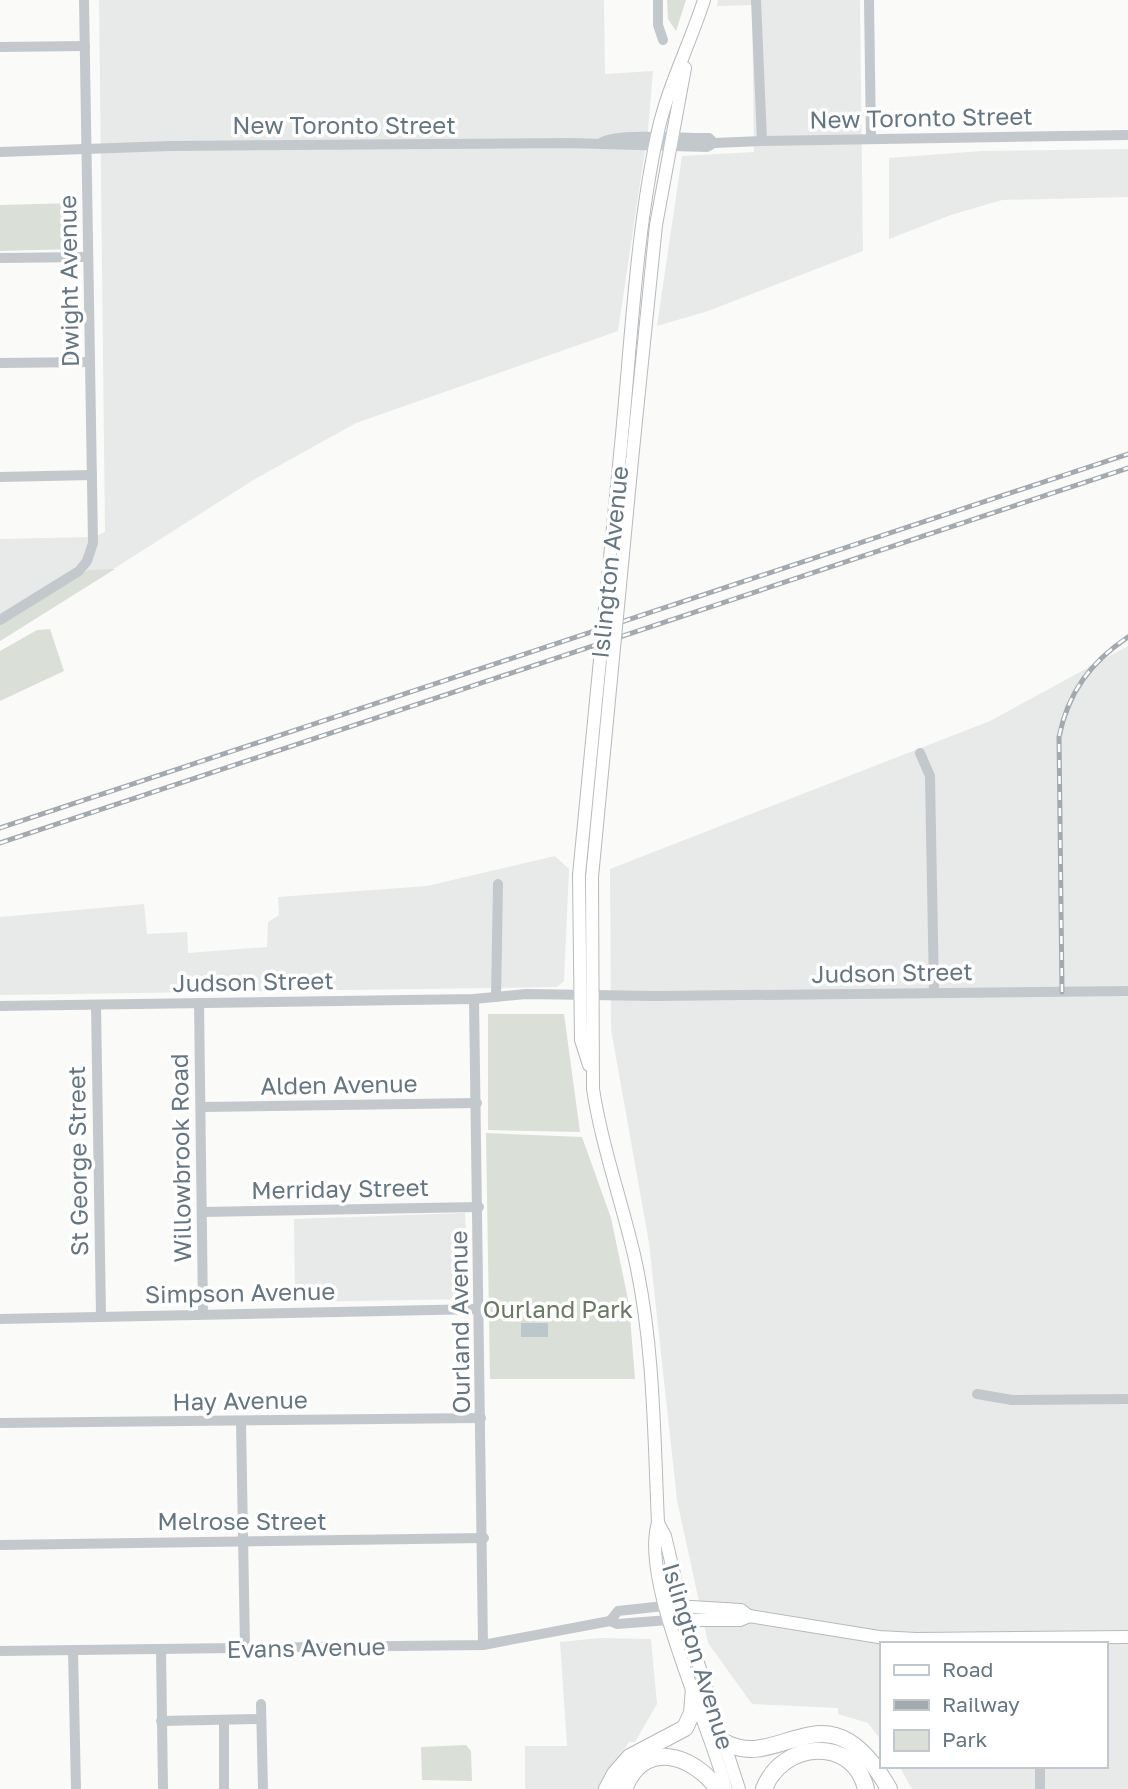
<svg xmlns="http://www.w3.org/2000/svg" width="1128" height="1789" viewBox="0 0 1128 1789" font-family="'Golos Text',sans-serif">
<rect width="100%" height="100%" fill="#fafaf8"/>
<g fill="#e8e9e9">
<path d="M 99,0 L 604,0 L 605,74 L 653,71 L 648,130 L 618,331 L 356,423 L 255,479 L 0,641 L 0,539 L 93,537 L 105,532 Z"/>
<path d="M 718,0 L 860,0 L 863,251 L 708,311 L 657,326 L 682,156 L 754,152 L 752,5 L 717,6 Z"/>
<path d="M 1128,149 L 1128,197 L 1002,200 L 951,215 L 889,239 L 889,158 L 982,151 Z"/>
<path d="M 1128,646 L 1128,1789 L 912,1789 L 899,1766 L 1105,1766 L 1105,1644 L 881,1644 L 881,1740 L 868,1723 L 838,1714 L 838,1708 L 752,1704 L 708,1643 L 677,1500 L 649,1243 L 611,1029 L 610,869 L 990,721 Z"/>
<path d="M 555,856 L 569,869 L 564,981 L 557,987 L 0,995 L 0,917 L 144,904 L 147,934 L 187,932 L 188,953 L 267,947 L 268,922 L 279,915 L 278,897 L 427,886 Z"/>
<path d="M 465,1213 L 469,1299 L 295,1302 L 294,1219 Z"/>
<path d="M 600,1638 L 651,1639 L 657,1704 L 635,1742 L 629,1742 L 598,1789 L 525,1789 L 525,1746 L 567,1746 L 560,1642 Z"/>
</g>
<g fill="#dadfd7">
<path d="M 667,0 L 686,0 L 676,31 L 668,19 Z"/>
<path d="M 76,203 L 76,249 L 0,251 L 0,205 Z"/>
<path d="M 115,569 L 0,641 L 0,625 L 89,570 Z"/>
<path d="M 50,629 L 64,671 L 0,701 L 0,651 L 37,630 Z"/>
<path d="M 488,1014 L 564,1014 L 580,1132 L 488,1130 Z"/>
<path d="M 486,1133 L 582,1137 L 611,1218 L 629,1304 L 635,1379 L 490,1379 Z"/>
<path d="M 466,1745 L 471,1751 L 472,1781 L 422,1780 L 421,1747 Z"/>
</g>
<rect fill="#bbc7cb" x="521" y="1323" width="27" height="14"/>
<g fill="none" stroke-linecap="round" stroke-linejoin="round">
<g stroke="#b5babe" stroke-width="14">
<g id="major">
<path d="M 620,455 C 631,348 635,237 658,131 C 668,86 690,44 704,0"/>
<path d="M 632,460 L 656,225 L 685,68"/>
<path d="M 579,875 L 581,1040 L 589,1065"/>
<path d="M 592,877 L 593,1089 C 602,1147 622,1202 635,1259 C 654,1345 654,1435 658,1523 C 640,1581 710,1725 726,1789"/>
<path d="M 658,1523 L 665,1536 L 687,1629 L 739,1789"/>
<path d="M 675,1606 L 741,1610 L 749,1616"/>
<path d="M 669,1620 L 740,1620 L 749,1616 L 879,1637 L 916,1639 L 1128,1637"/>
</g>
</g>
<g stroke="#b4b9bd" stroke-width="18">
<g id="highway">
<path d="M 726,1743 C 782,1772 828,1680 889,1789"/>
<path d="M 607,1789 L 615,1774 L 630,1757 L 685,1728 L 692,1713 L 694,1688"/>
<path d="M 624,1789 C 644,1739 692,1754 718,1789"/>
<path d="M 764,1789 C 782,1741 853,1735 866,1789"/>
</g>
</g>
<g stroke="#c3c8cc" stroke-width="10">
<path d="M 658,0 L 658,25 L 663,40"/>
<path d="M 756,0 L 762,141"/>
<path d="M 869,0 L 871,139"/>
<path d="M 0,47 L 85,46"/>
<path d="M 601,143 C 614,132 687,139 709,138 L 714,143"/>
<path d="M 0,152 L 170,146 L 568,143 L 707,147 L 714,143 L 762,141 L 1128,135"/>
<path d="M 0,258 L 88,257"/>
<path d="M 0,363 L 90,362"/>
<path d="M 0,477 L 92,475"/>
<path d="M 0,620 L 79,571 L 87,561 L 93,543 L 84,0"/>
<path d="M 920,753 L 930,776 L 934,993"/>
<path d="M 496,997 L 498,884"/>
<path d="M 474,999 L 483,1645"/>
<path d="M 199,1003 L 203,1312"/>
<path d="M 96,1005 L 101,1316"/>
<path d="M 0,1006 L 474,999 L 526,994 L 656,996 L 1128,991"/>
<path d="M 202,1107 L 477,1103"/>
<path d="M 203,1212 L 479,1207"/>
<path d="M 0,1319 L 480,1309"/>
<path d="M 977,1394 L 1012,1400 L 1128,1399"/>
<path d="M 241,1422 L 245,1648"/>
<path d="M 0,1423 L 481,1418"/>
<path d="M 0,1545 L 484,1538"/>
<path d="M 610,1621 L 618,1611 L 664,1606"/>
<path d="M 161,1649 L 163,1789"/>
<path d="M 73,1650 L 76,1789"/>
<path d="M 0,1651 L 483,1645 L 610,1621 L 617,1624 L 669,1620"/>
<path d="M 261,1704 L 263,1789"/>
<path d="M 161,1721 L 261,1719"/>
<path d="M 224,1721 L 224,1789"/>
<path d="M 1040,1766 L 1040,1789"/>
</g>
<use href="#major" stroke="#fff" stroke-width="12"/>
<use href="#highway" stroke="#fff" stroke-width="16"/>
<g stroke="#a2aab0" stroke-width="5">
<g id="rail">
<path d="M 0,828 L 1128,454"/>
<path d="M 0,843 L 1128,468"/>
<path d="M 1062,992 L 1059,737 C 1068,692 1091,662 1128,637"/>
</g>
</g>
<use href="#rail" stroke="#fff" stroke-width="2.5" stroke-dasharray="8" stroke-linecap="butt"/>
<g stroke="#b5babe" stroke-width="14" stroke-linecap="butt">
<g id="major-bridge">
<path d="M 579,875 L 620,455"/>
<path d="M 592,877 L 632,460"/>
</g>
</g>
<use href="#major-bridge" stroke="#fff" stroke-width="12"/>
</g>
<g text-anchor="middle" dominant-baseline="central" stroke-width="7" stroke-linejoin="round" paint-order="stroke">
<g font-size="24" fill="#657683" stroke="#fff">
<text transform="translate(921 117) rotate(-1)">New Toronto Street</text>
<text x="344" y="124">New Toronto Street</text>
<text transform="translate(68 281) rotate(-91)">Dwight Avenue</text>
<text transform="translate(609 562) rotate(-84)">Islington Avenue</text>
<text transform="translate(892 972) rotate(-1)">Judson Street</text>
<text transform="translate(253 981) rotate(-1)">Judson Street</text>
<text transform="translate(339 1084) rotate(-1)">Alden Avenue</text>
<text transform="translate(180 1158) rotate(-91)">Willowbrook Road</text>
<text transform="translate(77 1161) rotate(-91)">St George Street</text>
<text transform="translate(340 1188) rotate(-1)">Merriday Street</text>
<text transform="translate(240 1292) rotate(-1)">Simpson Avenue</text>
<text transform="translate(459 1322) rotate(-91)">Ourland Avenue</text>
<text transform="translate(240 1400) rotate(-1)">Hay Avenue</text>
<text x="242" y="1520">Melrose Street</text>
<text transform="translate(306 1647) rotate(-1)">Evans Avenue</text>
<text transform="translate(699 1656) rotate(73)">Islington Avenue</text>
</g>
<g font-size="24" fill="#687a64" stroke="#fff">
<text x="558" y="1308">Ourland Park</text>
</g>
</g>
<rect x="880" y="1642" width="228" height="126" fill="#ffffff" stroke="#c1c8cd" stroke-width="2"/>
<rect x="894" y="1665" width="35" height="10" fill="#ffffff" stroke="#c1c8cd" stroke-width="2"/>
<text x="942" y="1677" font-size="21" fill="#657683">Road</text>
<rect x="894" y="1700" width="35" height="10" fill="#a2aab0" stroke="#c1c8cd" stroke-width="2"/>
<text x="942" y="1712" font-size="21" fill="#657683">Railway</text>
<rect x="894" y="1730" width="35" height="21" fill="#dadfd7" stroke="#c1c8cd" stroke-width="2"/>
<text x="942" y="1747" font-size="21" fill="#657683">Park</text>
</svg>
